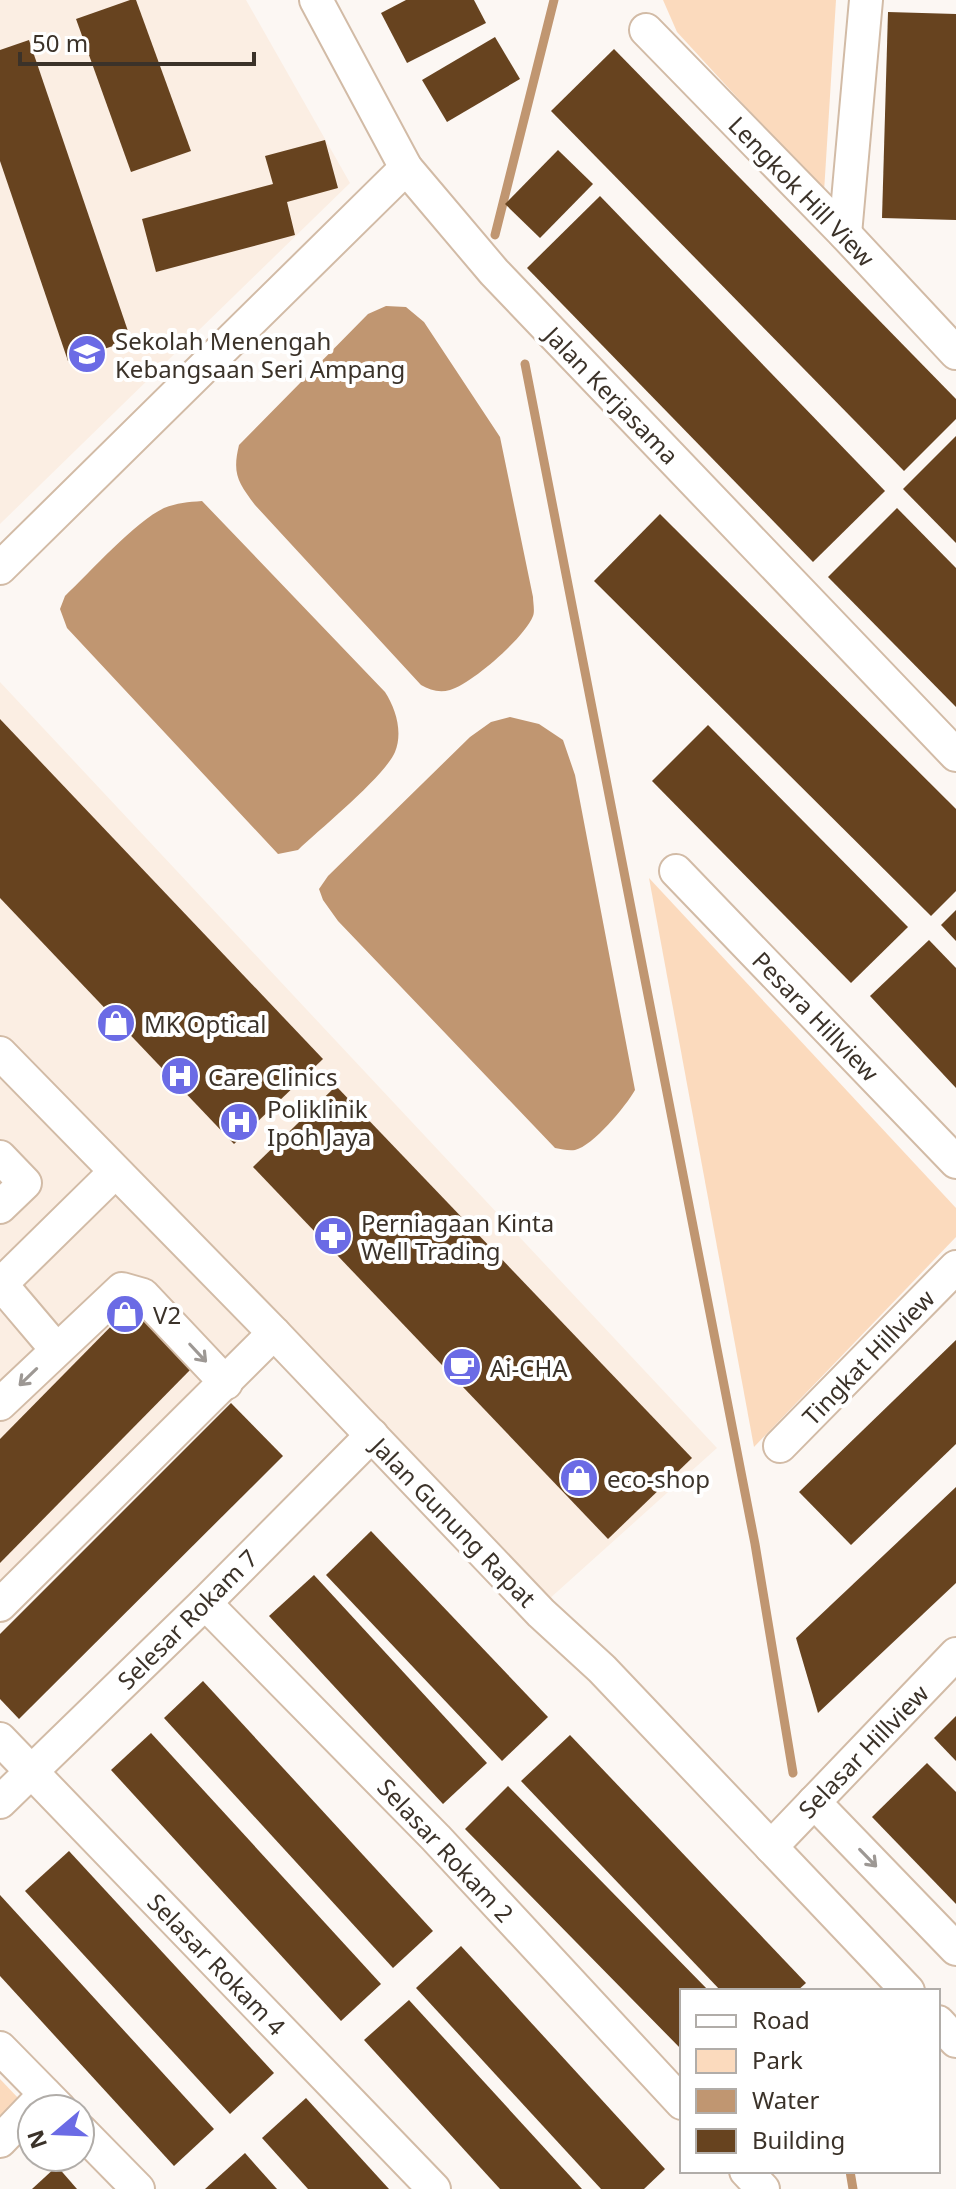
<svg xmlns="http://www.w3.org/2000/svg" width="956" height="2189" viewBox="0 0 956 2189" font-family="'Noto Sans',sans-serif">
<rect width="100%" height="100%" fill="#fcf7f3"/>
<g fill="#fbeee3">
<path d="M 0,0 L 246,0 L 350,183 L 0,524 Z"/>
<path d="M 0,682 L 717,1448 L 538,1609 L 269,1330 L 0,1595 Z"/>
</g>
<g fill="#fbdabd">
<path d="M 663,0 L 836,0 L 824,192 L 677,32 Z"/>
<path d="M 649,878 L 956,1208 L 956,1237 L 754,1447 Z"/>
<path d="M 0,2079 L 20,2100 L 0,2119 Z"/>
</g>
<g fill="#c09671">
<path d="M 386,306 L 406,307 L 424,322 L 500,437 L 533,597 C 533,602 535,611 533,616 C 525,637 472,684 450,690 C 439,693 430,690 421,685 L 255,505 C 238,482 232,474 239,445 L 368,314 Z"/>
<path d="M 202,501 L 385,692 C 396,709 403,732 395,752 C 384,777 321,828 298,850 L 278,854 L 67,628 L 60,609 L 65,596 C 89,573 136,521 164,508 C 177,503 188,502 202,501 Z"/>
<path d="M 510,717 L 539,724 L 563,740 L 575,775 L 635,1090 C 626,1106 593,1146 575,1150 C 568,1151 562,1149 555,1148 L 338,921 L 323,900 L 319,889 L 328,876 L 470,737 L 491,722 Z"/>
</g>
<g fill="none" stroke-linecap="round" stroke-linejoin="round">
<g stroke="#c09671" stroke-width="9">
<path d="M 495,235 L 554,0"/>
<path d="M 525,364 L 755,1544 L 793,1773"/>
<path d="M 850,2171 L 853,2189"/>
</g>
</g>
<g fill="#67431f">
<path d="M 130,0 L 136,0 L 191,151 L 131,172 L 76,19 Z"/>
<path d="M 406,0 L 474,0 L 486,23 L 407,63 L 381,13 Z"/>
<path d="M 888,12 L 956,14 L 956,220 L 882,218 Z"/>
<path d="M 495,37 L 520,79 L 447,122 L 422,80 Z"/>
<path d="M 29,40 L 131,340 L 68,361 L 0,161 L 0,50 Z"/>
<path d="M 614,49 L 956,399 L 956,419 L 904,471 L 551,111 Z"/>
<path d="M 325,140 L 338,188 L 287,202 L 295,235 L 156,272 L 142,219 L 273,184 L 265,156 Z"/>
<path d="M 558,150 L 593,184 L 540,238 L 505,204 Z"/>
<path d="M 600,196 L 885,491 L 813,562 L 527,268 Z"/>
<path d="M 956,436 L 956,543 L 903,489 Z"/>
<path d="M 897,508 L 956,568 L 956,707 L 828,577 Z"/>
<path d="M 660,514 L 956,809 L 956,891 L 931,916 L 594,581 Z"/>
<path d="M 0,719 L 323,1059 L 234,1144 L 0,898 Z"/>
<path d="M 708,725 L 908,927 L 851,983 L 652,781 Z"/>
<path d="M 956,910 L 956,941 L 941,925 Z"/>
<path d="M 929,940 L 956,968 L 956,1088 L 870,996 Z"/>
<path d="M 336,1086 L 692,1458 L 608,1539 L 253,1167 Z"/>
<path d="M 131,1306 L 192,1368 L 0,1563 L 0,1439 Z"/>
<path d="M 956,1340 L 956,1444 L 851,1545 L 799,1492 Z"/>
<path d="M 231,1403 L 283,1456 L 19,1719 L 0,1699 L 0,1634 Z"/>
<path d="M 956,1487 L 956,1583 L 818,1713 L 796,1638 Z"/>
<path d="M 371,1531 L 548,1717 L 502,1761 L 326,1575 Z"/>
<path d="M 314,1575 L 487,1763 L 443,1804 L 269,1616 Z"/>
<path d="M 203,1681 L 433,1931 L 393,1968 L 164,1718 Z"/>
<path d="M 956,1716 L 956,1761 L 934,1738 Z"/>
<path d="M 151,1733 L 381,1984 L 341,2021 L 111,1770 Z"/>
<path d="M 570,1735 L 806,1983 L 797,1991 L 721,1991 L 521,1781 Z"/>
<path d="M 927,1763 L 956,1792 L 956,1904 L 872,1817 Z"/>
<path d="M 508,1786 L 709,1991 L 682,1991 L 682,2050 L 465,1829 Z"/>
<path d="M 69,1851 L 274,2073 L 230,2114 L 25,1891 Z"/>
<path d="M 0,1895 L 214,2129 L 174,2166 L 0,1976 Z"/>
<path d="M 461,1946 L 665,2169 L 644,2189 L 601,2189 L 416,1988 Z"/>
<path d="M 409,2000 L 582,2189 L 500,2189 L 364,2040 Z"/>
<path d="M 306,2098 L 389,2189 L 308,2189 L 262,2138 Z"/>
<path d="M 245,2153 L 277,2189 L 205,2189 Z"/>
<path d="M 57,2166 L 77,2189 L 32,2189 Z"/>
</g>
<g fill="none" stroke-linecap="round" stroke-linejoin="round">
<g stroke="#d2bba6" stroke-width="36">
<g id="minor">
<path d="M 316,0 L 406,168 L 494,272 L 956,755"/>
<path d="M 646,30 L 845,234 L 956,353"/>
<path d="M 845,234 L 866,0"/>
<path d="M 0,568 L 406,168"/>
<path d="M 676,871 L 956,1162"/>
<path d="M 0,1053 L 274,1333 L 541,1613 L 602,1669 L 908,1991"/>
<path d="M 0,1157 L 25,1183 L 0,1207"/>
<path d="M 0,1283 L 56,1349"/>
<path d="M 0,1285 L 114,1173"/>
<path d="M 0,1404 L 122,1289 L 143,1295 L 226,1383"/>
<path d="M 780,1446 L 956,1267"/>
<path d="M 205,1603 L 436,1838 L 682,2103"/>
<path d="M 0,1605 L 274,1333"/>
<path d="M 0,1739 L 434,2189"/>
<path d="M 0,1802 L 205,1603 L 372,1435"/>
<path d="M 814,1802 L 956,1949"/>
<path d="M 771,1847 L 956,1654"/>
<path d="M 938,2022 L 956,2041"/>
<path d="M 0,2048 L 60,2109"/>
<path d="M 80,2130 L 138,2189"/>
<path d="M 0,2141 L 45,2094"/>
<path d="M 746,2171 L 763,2189"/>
</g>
</g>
<use href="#minor" stroke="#fff" stroke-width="32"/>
</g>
<defs><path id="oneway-shaft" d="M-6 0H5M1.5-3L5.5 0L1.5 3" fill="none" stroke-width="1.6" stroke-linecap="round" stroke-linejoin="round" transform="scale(2)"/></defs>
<g stroke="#9d9894">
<use href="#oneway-shaft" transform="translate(198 1353) rotate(47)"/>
<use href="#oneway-shaft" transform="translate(28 1377) rotate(136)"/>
<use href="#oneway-shaft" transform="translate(868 1858) rotate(46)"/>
</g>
<defs>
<g id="school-disc" transform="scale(2)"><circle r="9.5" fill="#6b6be5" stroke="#fff"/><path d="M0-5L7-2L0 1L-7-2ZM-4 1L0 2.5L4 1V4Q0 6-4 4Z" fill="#fff"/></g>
<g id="shop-disc" transform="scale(2)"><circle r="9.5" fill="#6b6be5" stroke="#fff"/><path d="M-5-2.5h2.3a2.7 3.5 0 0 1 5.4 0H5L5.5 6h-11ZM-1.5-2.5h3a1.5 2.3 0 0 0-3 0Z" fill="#fff"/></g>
<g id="hospital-disc" transform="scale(2)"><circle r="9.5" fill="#6b6be5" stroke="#fff"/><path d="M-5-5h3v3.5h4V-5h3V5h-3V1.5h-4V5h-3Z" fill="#fff"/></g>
<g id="pharmacy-disc" transform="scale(2)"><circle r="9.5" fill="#6b6be5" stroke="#fff"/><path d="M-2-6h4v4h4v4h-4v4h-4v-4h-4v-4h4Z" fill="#fff"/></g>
<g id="cafe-disc" transform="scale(2)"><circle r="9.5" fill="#6b6be5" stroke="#fff"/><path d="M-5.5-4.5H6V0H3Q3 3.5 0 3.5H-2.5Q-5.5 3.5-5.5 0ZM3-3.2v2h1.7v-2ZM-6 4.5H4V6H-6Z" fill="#fff"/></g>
</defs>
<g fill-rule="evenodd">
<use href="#school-disc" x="87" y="354"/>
<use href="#shop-disc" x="116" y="1023"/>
<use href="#hospital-disc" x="180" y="1076"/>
<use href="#hospital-disc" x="239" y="1122"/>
<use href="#pharmacy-disc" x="333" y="1236"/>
<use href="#shop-disc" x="125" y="1314"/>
<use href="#cafe-disc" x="462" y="1367"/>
<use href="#shop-disc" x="579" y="1478"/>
</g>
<g text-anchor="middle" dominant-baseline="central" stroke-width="8" stroke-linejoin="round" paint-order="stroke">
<g font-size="24" fill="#3b3229" stroke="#fff">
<text transform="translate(802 191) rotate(46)">Lengkok Hill View</text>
<text transform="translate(612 395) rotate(46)">Jalan Kerjasama</text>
<text transform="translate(816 1016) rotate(46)">Pesara Hillview</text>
<text transform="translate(868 1357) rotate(-46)">Tingkat Hillview</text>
<text transform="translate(454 1522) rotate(46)">Jalan Gunung Rapat</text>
<text transform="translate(187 1619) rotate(-45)">Selesar Rokam 7</text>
<text transform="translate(863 1751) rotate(-46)">Selasar Hillview</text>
<text transform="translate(446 1850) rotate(47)">Selasar Rokam 2</text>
<text transform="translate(217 1964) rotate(46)">Selasar Rokam 4</text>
</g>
<g font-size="24" fill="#3b3229" stroke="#fff" text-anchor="start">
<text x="115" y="340">Sekolah Menengah<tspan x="115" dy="28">Kebangsaan Seri Ampang</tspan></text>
<text x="144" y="1023">MK Optical</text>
<text x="208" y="1076">Care Clinics</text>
<text x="267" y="1108">Poliklinik<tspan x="267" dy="28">Ipoh Jaya</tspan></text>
<text x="361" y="1222">Perniagaan Kinta<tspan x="361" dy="28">Well Trading</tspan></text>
<text x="153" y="1314">V2</text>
<text x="490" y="1367">Ai-CHA</text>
<text x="607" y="1478">eco-shop</text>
</g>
</g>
<rect x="680" y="1989" width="260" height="184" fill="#ffffff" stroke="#b1ada9" stroke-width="2"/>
<rect x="696" y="2015" width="40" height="12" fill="#ffffff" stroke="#b1ada9" stroke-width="2"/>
<text x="752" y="2029" font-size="24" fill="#3b3229">Road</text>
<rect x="696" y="2049" width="40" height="24" fill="#fbdabd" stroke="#b1ada9" stroke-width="2"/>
<text x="752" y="2069" font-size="24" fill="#3b3229">Park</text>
<rect x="696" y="2089" width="40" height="24" fill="#c09671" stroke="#b1ada9" stroke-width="2"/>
<text x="752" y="2109" font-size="24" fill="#3b3229">Water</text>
<rect x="696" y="2129" width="40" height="24" fill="#67431f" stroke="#b1ada9" stroke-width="2"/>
<text x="752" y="2149" font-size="24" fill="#3b3229">Building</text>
<g transform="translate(56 2133) rotate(251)"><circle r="38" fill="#ffffff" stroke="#b1ada9" stroke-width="2"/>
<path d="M0-6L14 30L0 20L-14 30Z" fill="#6b6be5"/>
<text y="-12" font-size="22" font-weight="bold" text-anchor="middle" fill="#3b3229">N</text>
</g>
<path d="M20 52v12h234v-12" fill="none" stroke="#3b3229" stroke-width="4"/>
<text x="32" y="52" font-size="24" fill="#3b3229" stroke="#ffffff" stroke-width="6" paint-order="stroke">50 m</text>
</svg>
